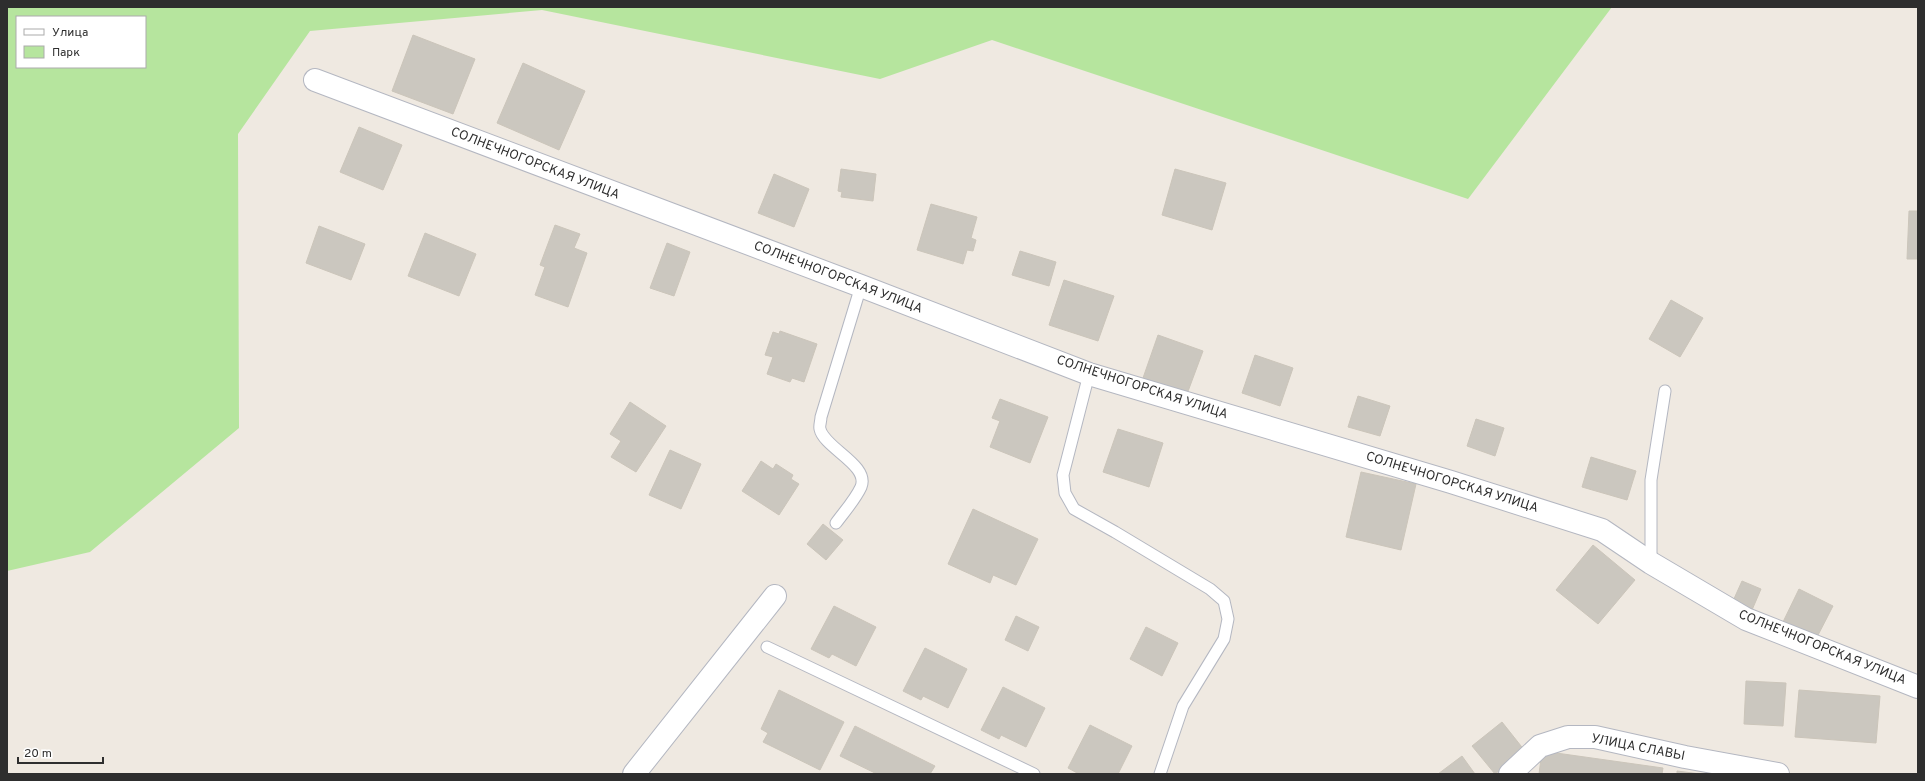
<svg xmlns="http://www.w3.org/2000/svg" width="1925" height="781" viewBox="0 0 1925 781" font-family="Overpass,sans-serif">
<rect width="100%" height="100%" fill="#efe9e1"/>
<path fill="#b6e59e" fill-rule="evenodd" d="M 7,7 L 1612,7 L 1468,199 L 992,40 L 880,79 L 542,10 L 310,31 L 238,134 L 239,428 L 90,552 L 7,571 ZM 17,17 L 145,17 L 145,67 L 17,67 Z"/>
<g fill="#cbc7bf" stroke="#cbc5ba">
<path d="M 413,35 L 475,59 L 453,114 L 392,91 Z"/>
<path d="M 523,63 L 585,91 L 559,150 L 497,123 Z"/>
<path d="M 359,127 L 402,145 L 383,190 L 340,172 Z"/>
<path d="M 841,169 L 876,174 L 873,201 L 841,197 L 842,192 L 838,191 Z"/>
<path d="M 1175,169 L 1226,183 L 1212,230 L 1162,215 Z"/>
<path d="M 774,174 L 809,189 L 794,227 L 758,213 Z"/>
<path d="M 931,204 L 977,217 L 971,238 L 976,240 L 973,251 L 967,250 L 963,264 L 917,250 Z"/>
<path d="M 1909,211 L 1918,211 L 1918,259 L 1907,259 Z"/>
<path d="M 555,225 L 580,234 L 574,248 L 587,253 L 568,307 L 535,295 L 545,267 L 540,265 Z"/>
<path d="M 319,226 L 365,244 L 351,280 L 306,263 Z"/>
<path d="M 425,233 L 476,254 L 459,296 L 408,276 Z"/>
<path d="M 667,243 L 690,252 L 674,296 L 650,288 Z"/>
<path d="M 1020,251 L 1056,262 L 1049,286 L 1012,275 Z"/>
<path d="M 1064,280 L 1114,296 L 1098,341 L 1049,325 Z"/>
<path d="M 1671,300 L 1703,318 L 1680,357 L 1649,339 Z"/>
<path d="M 780,331 L 817,344 L 804,382 L 792,378 L 790,382 L 767,374 L 773,357 L 765,355 L 773,332 L 779,334 Z"/>
<path d="M 1158,335 L 1203,351 L 1187,394 L 1143,378 Z"/>
<path d="M 1255,355 L 1293,368 L 1280,406 L 1242,393 Z"/>
<path d="M 1358,396 L 1390,406 L 1380,436 L 1348,427 Z"/>
<path d="M 1000,399 L 1048,417 L 1030,463 L 990,447 L 1000,421 L 992,418 Z"/>
<path d="M 630,402 L 666,426 L 636,472 L 611,457 L 621,441 L 610,434 Z"/>
<path d="M 1476,419 L 1504,428 L 1495,456 L 1467,446 Z"/>
<path d="M 1118,429 L 1163,443 L 1149,487 L 1103,472 Z"/>
<path d="M 670,450 L 701,464 L 681,509 L 649,495 Z"/>
<path d="M 1591,457 L 1636,471 L 1627,500 L 1582,487 Z"/>
<path d="M 761,461 L 773,469 L 776,464 L 793,475 L 791,479 L 799,484 L 779,515 L 742,491 Z"/>
<path d="M 1361,472 L 1416,484 L 1401,550 L 1346,537 Z"/>
<path d="M 973,509 L 1038,539 L 1016,585 L 993,575 L 990,583 L 948,564 Z"/>
<path d="M 823,524 L 843,540 L 826,560 L 807,544 Z"/>
<path d="M 1593,545 L 1635,580 L 1598,624 L 1556,590 Z"/>
<path d="M 1742,581 L 1761,589 L 1752,610 L 1733,601 Z"/>
<path d="M 1799,589 L 1833,606 L 1816,639 L 1783,622 Z"/>
<path d="M 834,606 L 876,627 L 856,666 L 832,654 L 829,658 L 811,649 Z"/>
<path d="M 1016,616 L 1039,627 L 1028,651 L 1005,640 Z"/>
<path d="M 1146,627 L 1178,643 L 1162,676 L 1130,659 Z"/>
<path d="M 925,648 L 967,669 L 948,708 L 923,696 L 921,700 L 903,691 Z"/>
<path d="M 1746,681 L 1786,683 L 1783,726 L 1744,724 Z"/>
<path d="M 1003,687 L 1045,708 L 1026,747 L 1001,735 L 999,739 L 981,730 Z"/>
<path d="M 779,690 L 844,722 L 820,770 L 763,742 L 768,733 L 761,729 Z"/>
<path d="M 1799,690 L 1880,696 L 1876,743 L 1795,737 Z"/>
<path d="M 1502,722 L 1525,751 L 1495,774 L 1472,746 Z"/>
<path d="M 1090,725 L 1132,746 L 1118,774 L 1079,774 L 1068,768 Z"/>
<path d="M 855,726 L 935,766 L 930,774 L 877,774 L 840,756 Z"/>
<path d="M 1542,751 L 1663,768 L 1662,774 L 1539,774 Z"/>
<path d="M 1462,756 L 1475,774 L 1438,774 Z"/>
<path d="M 1677,771 L 1700,774 L 1677,774 Z"/>
</g>
<g fill="none" stroke-linecap="round" stroke-linejoin="round">
<g stroke="#b4b7c1" stroke-width="13">
<g id="lane">
<path d="M 1089,374 L 1063,475 L 1065,493 L 1074,509 L 1115,532 L 1210,589 L 1224,601 L 1228,619 L 1224,639 L 1183,706 L 1160,774"/>
<path d="M 836,523 C 844,512 855,500 861,487 C 870,465 824,448 820,429 C 819,426 821,421 821,417 L 861,286"/>
<path d="M 1651,563 L 1651,480 L 1665,391"/>
<path d="M 767,647 L 1034,774"/>
</g>
</g>
<g stroke="#b4b7c1" stroke-width="24">
<g id="street">
<path d="M 315,80 L 861,286 L 1089,374 L 1451,482 L 1602,530 L 1651,563 L 1746,619 L 1918,687"/>
<path d="M 634,774 L 775,596"/>
<path d="M 1510,774 L 1540,746 L 1568,737 L 1595,737 L 1685,757 L 1778,774"/>
</g>
</g>
<use href="#lane" stroke="#fff" stroke-width="11"/>
<use href="#street" stroke="#fff" stroke-width="22"/>
</g>
<g text-anchor="middle" dominant-baseline="central" stroke-width="3" stroke-linejoin="round" paint-order="stroke">
<g font-size="13" fill="#2e2e2e" stroke="#fff">
<text transform="translate(535 164) rotate(21)">СОЛНЕЧНОГОРСКАЯ УЛИЦА</text>
<text transform="translate(838 278) rotate(21)">СОЛНЕЧНОГОРСКАЯ УЛИЦА</text>
<text transform="translate(1142 388) rotate(18)">СОЛНЕЧНОГОРСКАЯ УЛИЦА</text>
<text transform="translate(1452 483) rotate(17)">СОЛНЕЧНОГОРСКАЯ УЛИЦА</text>
<text transform="translate(1822 648) rotate(22)">СОЛНЕЧНОГОРСКАЯ УЛИЦА</text>
<text transform="translate(1638 748) rotate(11)">УЛИЦА СЛАВЫ</text>
</g>
</g>
<rect width="1925" height="781" fill="none" stroke="#2e2e2e" stroke-width="16"/>
<rect x="16" y="16" width="130" height="52" fill="#ffffff" stroke="#ababab"/>
<rect x="24" y="29" width="20" height="6" fill="#ffffff" stroke="#ababab"/>
<text x="52" y="36" font-size="12" fill="#2e2e2e">Улица</text>
<rect x="24" y="46" width="20" height="12" fill="#b6e59e" stroke="#ababab"/>
<text x="52" y="56" font-size="12" fill="#2e2e2e">Парк</text>
<path d="M18 757v6h85v-6" fill="none" stroke="#2e2e2e" stroke-width="2"/>
<text x="24" y="757" font-size="12" fill="#2e2e2e" stroke="#ffffff" stroke-width="3" paint-order="stroke">20 m</text>
</svg>
